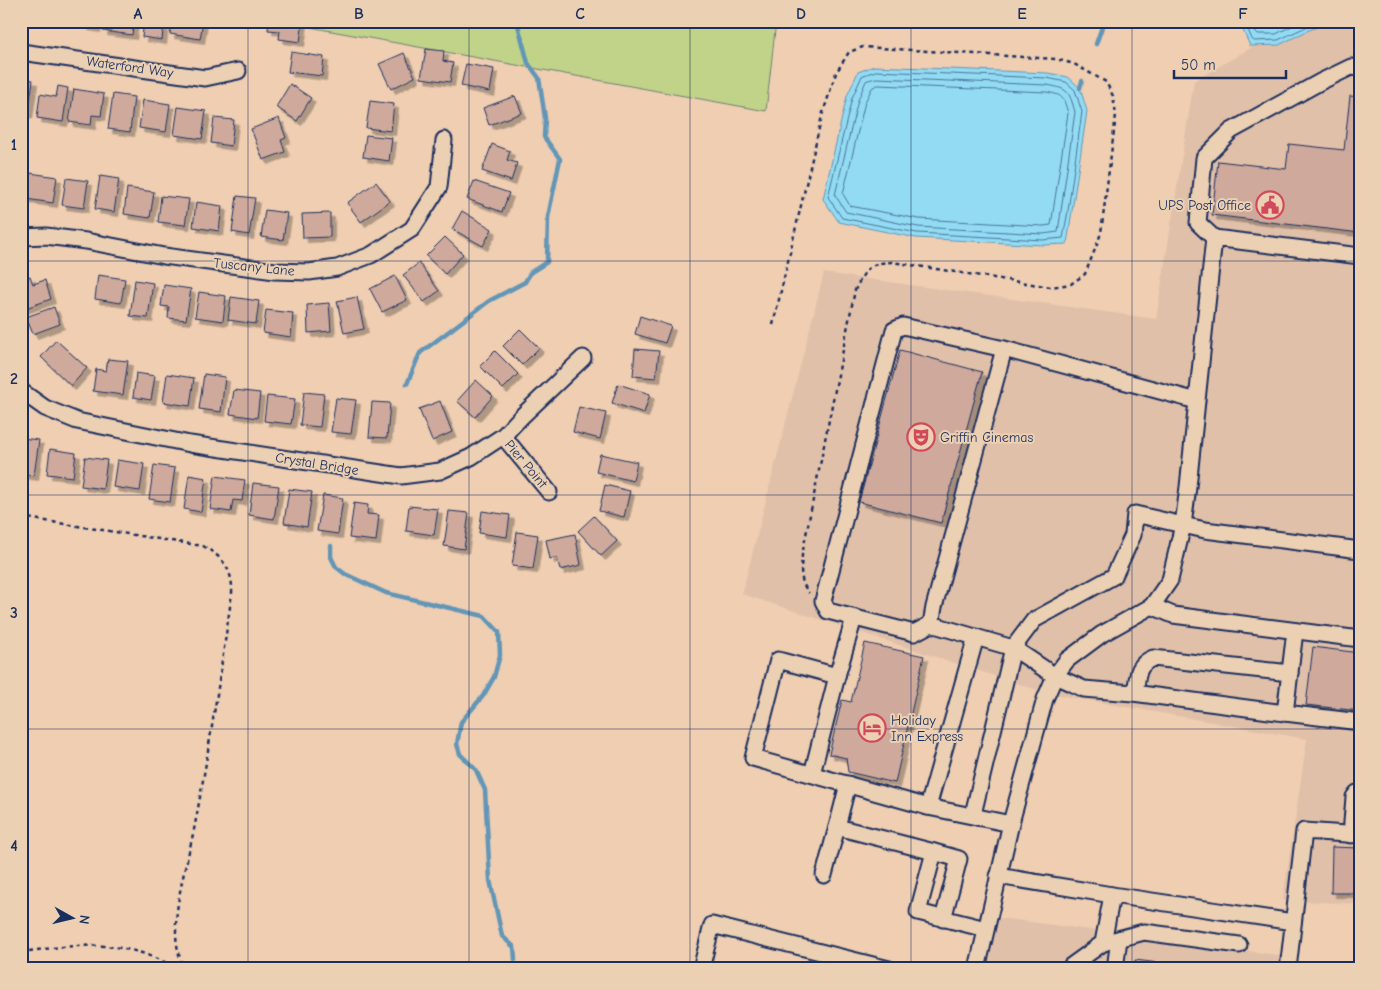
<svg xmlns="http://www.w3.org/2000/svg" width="1381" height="990" viewBox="0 0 1381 990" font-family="'Comic Neue',sans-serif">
<defs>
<filter id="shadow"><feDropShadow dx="4.5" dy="4.5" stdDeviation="0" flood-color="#0004"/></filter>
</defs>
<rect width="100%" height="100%" fill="#efceb2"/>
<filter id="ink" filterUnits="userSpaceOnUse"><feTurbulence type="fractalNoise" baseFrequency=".02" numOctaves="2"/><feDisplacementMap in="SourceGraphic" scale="10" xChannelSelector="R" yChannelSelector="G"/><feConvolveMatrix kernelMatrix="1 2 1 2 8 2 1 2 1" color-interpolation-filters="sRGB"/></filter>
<g filter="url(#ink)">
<g fill="#e1c0a9">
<path d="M 1297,21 L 1360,21 L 1360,904 L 1283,900 L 1307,739 L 1047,693 L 742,594 L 824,273 L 1156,319 L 1194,81 Z"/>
<path d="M 985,916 L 1286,956 L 1284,969 L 970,969 Z"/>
</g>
<path fill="#c0d388" stroke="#6e8173" d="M 277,21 L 776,21 L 766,111 Z"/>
<g fill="#92dbf3" stroke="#6296b7">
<path d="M 1239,21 L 1335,21 L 1309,30 L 1279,45 L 1250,46 Z"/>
<path d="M 874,66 L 1048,73 L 1068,77 L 1080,88 L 1087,111 L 1067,244 L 1043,245 L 916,238 L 839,222 L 823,199 L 847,96 L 858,72 Z"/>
</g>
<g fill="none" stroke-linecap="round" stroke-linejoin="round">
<g stroke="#4b749a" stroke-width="1">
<path d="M 1244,21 L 1252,39 L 1254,41 L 1278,40 L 1319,21"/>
<path d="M 1251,21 L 1256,33 L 1259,34 L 1276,34 L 1302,21"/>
<path d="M 876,71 L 1047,78 L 1066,82 L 1075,90 L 1082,112 L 1068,211 L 1063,238 L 1043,240 L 917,233 L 842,218 L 828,197 L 852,98 L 862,76 Z"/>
<path d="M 876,78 L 1047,85 C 1069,89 1069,91 1075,112 L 1058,232 L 1043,234 L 918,227 L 846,212 L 835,195 L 858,100 L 866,81 Z"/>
<path d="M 878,85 L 1046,92 C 1063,95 1063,96 1068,113 L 1051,225 L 1043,226 L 919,219 L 850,206 L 843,194 L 865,102 L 872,88 Z"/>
</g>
<g stroke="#6296b7" stroke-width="4.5">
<path d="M 1096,44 L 1104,21"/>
<path d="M 1080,88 L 1082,81"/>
<path d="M 407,384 L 420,353 L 489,301 L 525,282 L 531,272 L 547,262 L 548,217 L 560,159 L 544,137 L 545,118 L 539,78 L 528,63 L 517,21"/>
<path d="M 331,546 L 331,557 L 336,567 L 345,574 L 386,593 L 484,616 L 499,632 L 500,655 L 494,677 L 483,696 L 461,722 L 457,744 L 460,754 L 476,770 L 485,790 L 490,880 L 502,936 L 514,947 L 515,960"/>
</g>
</g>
<g fill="#cea99c" stroke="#1b2f5e" filter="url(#shadow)">
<path d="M 85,21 L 97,21 L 96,28 L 84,26 Z"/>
<path d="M 104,21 L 134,21 L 132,35 L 103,31 Z"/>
<path d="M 144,21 L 164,21 L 162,40 L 142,37 Z"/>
<path d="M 172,21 L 203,21 L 200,39 L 170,34 Z"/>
<path d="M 269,21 L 303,21 L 300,42 L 279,39 L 280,31 L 268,30 Z"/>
<path d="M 426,49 L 444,51 L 443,61 L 453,63 L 450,82 L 421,78 Z"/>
<path d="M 291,52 L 324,57 L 322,76 L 288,72 Z"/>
<path d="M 404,53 L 415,77 L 391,89 L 379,64 Z"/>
<path d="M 466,64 L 494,69 L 490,92 L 461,86 Z"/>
<path d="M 21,78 L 33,80 L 28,114 L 21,113 Z"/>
<path d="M 290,84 L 311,98 L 297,121 L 276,107 Z"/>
<path d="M 58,86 L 68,88 L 63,122 L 37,118 L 40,94 L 56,97 Z"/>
<path d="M 74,89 L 104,94 L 101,116 L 92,115 L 91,125 L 69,122 Z"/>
<path d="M 113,94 L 134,97 L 130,132 L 108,129 Z"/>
<path d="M 515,96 L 522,113 L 489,125 L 483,108 Z"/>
<path d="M 1350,96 L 1360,97 L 1360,233 L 1212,215 L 1218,161 L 1286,169 L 1289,144 L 1344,150 Z"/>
<path d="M 143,100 L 170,104 L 166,132 L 139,128 Z"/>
<path d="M 370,101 L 394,104 L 391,131 L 366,128 Z"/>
<path d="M 178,107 L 206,111 L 202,139 L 174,135 Z"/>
<path d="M 214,118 L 234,120 L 231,146 L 211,143 Z"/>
<path d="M 279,118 L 286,138 L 281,140 L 285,152 L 263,160 L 251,129 Z"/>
<path d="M 366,135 L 392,138 L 389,161 L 363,157 Z"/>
<path d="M 492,144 L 510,151 L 507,160 L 517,163 L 511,181 L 482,171 Z"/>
<path d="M 30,173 L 57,177 L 53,203 L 26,199 Z"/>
<path d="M 100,176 L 119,179 L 114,212 L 95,209 Z"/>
<path d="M 66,178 L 88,181 L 84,208 L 62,205 Z"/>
<path d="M 474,181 L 509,193 L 502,212 L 467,199 Z"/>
<path d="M 376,182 L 390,201 L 361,222 L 347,203 Z"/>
<path d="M 127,188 L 154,192 L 150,218 L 124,214 Z"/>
<path d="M 161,196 L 189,199 L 185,225 L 158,222 Z"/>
<path d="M 237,196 L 255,198 L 249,235 L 232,232 Z"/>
<path d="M 196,202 L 222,206 L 219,231 L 193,227 Z"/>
<path d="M 265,210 L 287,213 L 283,240 L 261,237 Z"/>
<path d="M 462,211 L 492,229 L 483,246 L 452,229 Z"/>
<path d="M 330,213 L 330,237 L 303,238 L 302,214 Z"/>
<path d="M 445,237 L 463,254 L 445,274 L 426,256 Z"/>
<path d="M 419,263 L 439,291 L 424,302 L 403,275 Z"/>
<path d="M 98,275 L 125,279 L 121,303 L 95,299 Z"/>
<path d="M 30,276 L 33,284 L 45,280 L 51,299 L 23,309 L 21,279 Z"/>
<path d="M 395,276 L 407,300 L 382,312 L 370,289 Z"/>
<path d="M 135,280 L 153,283 L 148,318 L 130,316 Z"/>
<path d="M 164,285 L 191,289 L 186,320 L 168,318 L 169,307 L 161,306 Z"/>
<path d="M 199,292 L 226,296 L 223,321 L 195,317 Z"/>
<path d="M 231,297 L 259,301 L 256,324 L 228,320 Z"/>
<path d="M 357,297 L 364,329 L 344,333 L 337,301 Z"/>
<path d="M 329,303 L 331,331 L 308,333 L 307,305 Z"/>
<path d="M 54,307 L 60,324 L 33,334 L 26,317 Z"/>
<path d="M 266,310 L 293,313 L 291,337 L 263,333 Z"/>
<path d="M 640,316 L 671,326 L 665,343 L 635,334 Z"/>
<path d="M 520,329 L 539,348 L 522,365 L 503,346 Z"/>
<path d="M 56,340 L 87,368 L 71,386 L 41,357 Z"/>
<path d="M 635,349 L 659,351 L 656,378 L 633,376 Z"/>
<path d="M 900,350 L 982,372 L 941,523 L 859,502 Z"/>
<path d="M 495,351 L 518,374 L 503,389 L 480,366 Z"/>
<path d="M 108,359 L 128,361 L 123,395 L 93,391 L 96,369 L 106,371 Z"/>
<path d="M 136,373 L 155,376 L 151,400 L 133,397 Z"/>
<path d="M 167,374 L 194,378 L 190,406 L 163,402 Z"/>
<path d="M 204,374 L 225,377 L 221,412 L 199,409 Z"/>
<path d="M 476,380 L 493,396 L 475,417 L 457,401 Z"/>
<path d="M 618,384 L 650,394 L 644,413 L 612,403 Z"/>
<path d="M 234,390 L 260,393 L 257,418 L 230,414 Z"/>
<path d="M 304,392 L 324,394 L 320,427 L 300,425 Z"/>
<path d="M 267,396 L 295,399 L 291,424 L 264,421 Z"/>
<path d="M 336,398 L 356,400 L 351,434 L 331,432 Z"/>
<path d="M 440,401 L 452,432 L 432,441 L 419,409 Z"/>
<path d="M 372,402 L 390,403 L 387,438 L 369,437 Z"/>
<path d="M 579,407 L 606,413 L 600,439 L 573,432 Z"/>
<path d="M 21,438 L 39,440 L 34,476 L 21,474 Z"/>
<path d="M 50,449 L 76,453 L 73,477 L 47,474 Z"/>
<path d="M 600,454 L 637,462 L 633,481 L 596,472 Z"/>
<path d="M 85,457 L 107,460 L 103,489 L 81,486 Z"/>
<path d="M 117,460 L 144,464 L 140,491 L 113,487 Z"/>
<path d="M 154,465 L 175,468 L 170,502 L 149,499 Z"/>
<path d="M 189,475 L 206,478 L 201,512 L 184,509 Z"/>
<path d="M 215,476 L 245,480 L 242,501 L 233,500 L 231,512 L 210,509 Z"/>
<path d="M 253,483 L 279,486 L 274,519 L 249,515 Z"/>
<path d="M 605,485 L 630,491 L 624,517 L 599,511 Z"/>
<path d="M 289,489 L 312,492 L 307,527 L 284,523 Z"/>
<path d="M 323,495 L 343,498 L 338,534 L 317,531 Z"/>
<path d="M 354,503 L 368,505 L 367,514 L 379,515 L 376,541 L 349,538 Z"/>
<path d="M 409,506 L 438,509 L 434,535 L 406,531 Z"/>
<path d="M 449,511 L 469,513 L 464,549 L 444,546 Z"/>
<path d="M 482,511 L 510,515 L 507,537 L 479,533 Z"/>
<path d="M 594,516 L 617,541 L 601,556 L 578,531 Z"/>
<path d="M 517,532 L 538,535 L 533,569 L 512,566 Z"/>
<path d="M 575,534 L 581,565 L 560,570 L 557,557 L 550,559 L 546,540 Z"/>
<path d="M 865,643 L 924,656 L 895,783 L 848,772 L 846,758 L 829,754 L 842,700 L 851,702 Z"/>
<path d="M 1313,647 L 1360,653 L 1360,711 L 1306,705 Z"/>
<path d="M 1332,847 L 1360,848 L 1360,893 L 1331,893 Z"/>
<path d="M 1135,960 L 1207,969 L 1134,969 Z"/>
</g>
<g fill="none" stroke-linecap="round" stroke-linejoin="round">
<g stroke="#1b2f5e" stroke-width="19">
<g id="minor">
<path d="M 21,52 L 205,78 L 238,71"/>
<path d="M 21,237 L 46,236 L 86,241 L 164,256 L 275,271 L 309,272 L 337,268 L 371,255 L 412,229 L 439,187 L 444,140"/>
<path d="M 1214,238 L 1198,223 L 1204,158 L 1231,131 L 1320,82 L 1351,67 L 1360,68"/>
<path d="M 21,391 L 45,408 L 77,421 L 190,444 L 401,476 L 440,471 L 471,457 L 503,436 L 521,417 L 583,358"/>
<path d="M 1197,401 L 1004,349 L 934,607 L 931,624 L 1013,648 L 1034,620 L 1114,576 L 1133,535 L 1135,514 L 1183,525 L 1188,487 L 1214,238 L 1360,256"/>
<path d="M 503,436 L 549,492"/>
<path d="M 1152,606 L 1173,615 L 1360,639"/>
<path d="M 854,618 L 837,676 L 778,660 L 753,758 L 928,807 L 977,817"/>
<path d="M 931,624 L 914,633 L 828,611 L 823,601 L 894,330 L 903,326 L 1004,349"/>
<path d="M 1135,693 C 1138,677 1136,665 1153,658 L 1290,673"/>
<path d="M 1285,713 L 1360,722"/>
<path d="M 812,774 L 837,676"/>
<path d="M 848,784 L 837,827 L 934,852 L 918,912 L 986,929"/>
<path d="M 928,807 L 976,637"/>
<path d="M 1011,824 L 977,817 L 974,810 L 1013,648 L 1055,676 L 1084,689 L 1133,693 L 1285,713 L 1295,631"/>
<path d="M 1351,835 L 1354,797 L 1357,793 L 1360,793"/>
<path d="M 934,852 L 959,859 L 943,919"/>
<path d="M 824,875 L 837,827"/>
<path d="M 998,876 L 1112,895 L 1293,922"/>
<path d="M 1103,943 L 1144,932 L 1239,945"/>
<path d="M 701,969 L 712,925 L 889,969"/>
<path d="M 977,969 L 1012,819 L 1045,699 L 1055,676 L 1067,660 L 1102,634 L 1152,606 L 1170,580 L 1183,525 L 1205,530 L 1360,550"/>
<path d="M 1070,969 L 1071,966 L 1103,943 L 1112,895"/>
<path d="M 1115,969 L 1119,939"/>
<path d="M 1288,969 L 1304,831 L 1360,835"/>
</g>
</g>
<g stroke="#1b2f5e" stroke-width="2.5" stroke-dasharray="4 4" stroke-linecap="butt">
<path d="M 773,325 L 822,116 L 836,73 L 849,52 L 863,47 L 1056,59 L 1074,64 L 1106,82 L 1113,96 L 1116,115 L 1101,233 L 1096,247 L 1085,274 L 1071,284 L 1051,287 L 892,262 C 867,263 866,269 855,290 L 802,555 C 801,569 799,581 809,593"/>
<path d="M 21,517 L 203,546 C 223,557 233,570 232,593 C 221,669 210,744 196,819 C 190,854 175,897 176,932 C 176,944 179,958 184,969"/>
<path d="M 21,952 C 81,944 123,938 178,969"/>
</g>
<use href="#minor" stroke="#ecd0b3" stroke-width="15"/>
</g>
</g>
<path fill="none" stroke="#1b2f5e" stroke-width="1" stroke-opacity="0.55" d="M 248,21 L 248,969M 469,21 L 469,969M 690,21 L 690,969M 911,21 L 911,969M 1132,21 L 1132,969M 21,261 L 1360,261M 21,495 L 1360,495M 21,729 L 1360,729"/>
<defs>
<g id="civic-ring" transform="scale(1.4375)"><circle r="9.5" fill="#ecd0b3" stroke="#d1495b" stroke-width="1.5"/><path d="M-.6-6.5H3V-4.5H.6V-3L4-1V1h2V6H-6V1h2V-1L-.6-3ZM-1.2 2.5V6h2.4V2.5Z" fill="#d1495b"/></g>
<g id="theatre-ring" transform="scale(1.4375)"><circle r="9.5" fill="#ecd0b3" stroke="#d1495b" stroke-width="1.5"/><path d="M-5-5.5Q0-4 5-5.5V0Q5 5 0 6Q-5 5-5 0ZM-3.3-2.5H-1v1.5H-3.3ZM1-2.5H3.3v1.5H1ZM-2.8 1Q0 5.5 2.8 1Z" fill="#d1495b"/></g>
<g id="hotel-ring" transform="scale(1.4375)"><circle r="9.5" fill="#ecd0b3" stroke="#d1495b" stroke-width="1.5"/><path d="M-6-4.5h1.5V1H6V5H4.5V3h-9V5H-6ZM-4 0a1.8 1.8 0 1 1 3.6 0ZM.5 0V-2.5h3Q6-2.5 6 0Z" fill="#d1495b"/></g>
</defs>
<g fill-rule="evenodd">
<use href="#civic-ring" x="1270" y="205"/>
<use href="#theatre-ring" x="921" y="437"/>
<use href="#hotel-ring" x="872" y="728"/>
</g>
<g text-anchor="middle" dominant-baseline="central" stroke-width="4" stroke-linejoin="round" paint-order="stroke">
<g font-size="14" fill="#1b2f5e" stroke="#ecd0b3">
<text transform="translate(130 67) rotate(8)">Waterford Way</text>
<text transform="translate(254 267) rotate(6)">Tuscany Lane</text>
<text transform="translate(317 464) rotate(9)">Crystal Bridge</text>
<text transform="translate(526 464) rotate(50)">Pier Point</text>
</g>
<g font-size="14" fill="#1b2f5e" stroke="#ecd0b3" text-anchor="start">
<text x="1251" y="205" text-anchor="end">UPS Post Office</text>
<text x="940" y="437">Griffin Cinemas</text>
<text x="891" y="720">Holiday<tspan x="891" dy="16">Inn Express</tspan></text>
</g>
</g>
<rect width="1381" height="990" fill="none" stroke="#ecd0b3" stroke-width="55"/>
<g transform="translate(72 918) rotate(98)" stroke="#ecd0b3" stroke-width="4" paint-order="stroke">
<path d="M0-4L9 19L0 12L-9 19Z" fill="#1b2f5e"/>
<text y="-8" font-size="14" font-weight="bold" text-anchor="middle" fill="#1b2f5e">N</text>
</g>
<path d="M1174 70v8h112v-8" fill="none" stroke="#1b2f5e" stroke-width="2.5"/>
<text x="1181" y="70" font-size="15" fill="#1b2f5e" stroke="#ecd0b3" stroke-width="4" paint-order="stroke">50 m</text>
<rect x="28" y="28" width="1326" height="934" fill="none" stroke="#1b2f5e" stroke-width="2"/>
<g font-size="16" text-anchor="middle" font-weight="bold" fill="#1b2f5e">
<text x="138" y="19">A</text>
<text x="359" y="19">B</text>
<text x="580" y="19">C</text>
<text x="801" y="19">D</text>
<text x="1022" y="19">E</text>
<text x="1243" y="19">F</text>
<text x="14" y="150">1</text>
<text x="14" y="384">2</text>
<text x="14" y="618">3</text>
<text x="14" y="851">4</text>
</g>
</svg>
